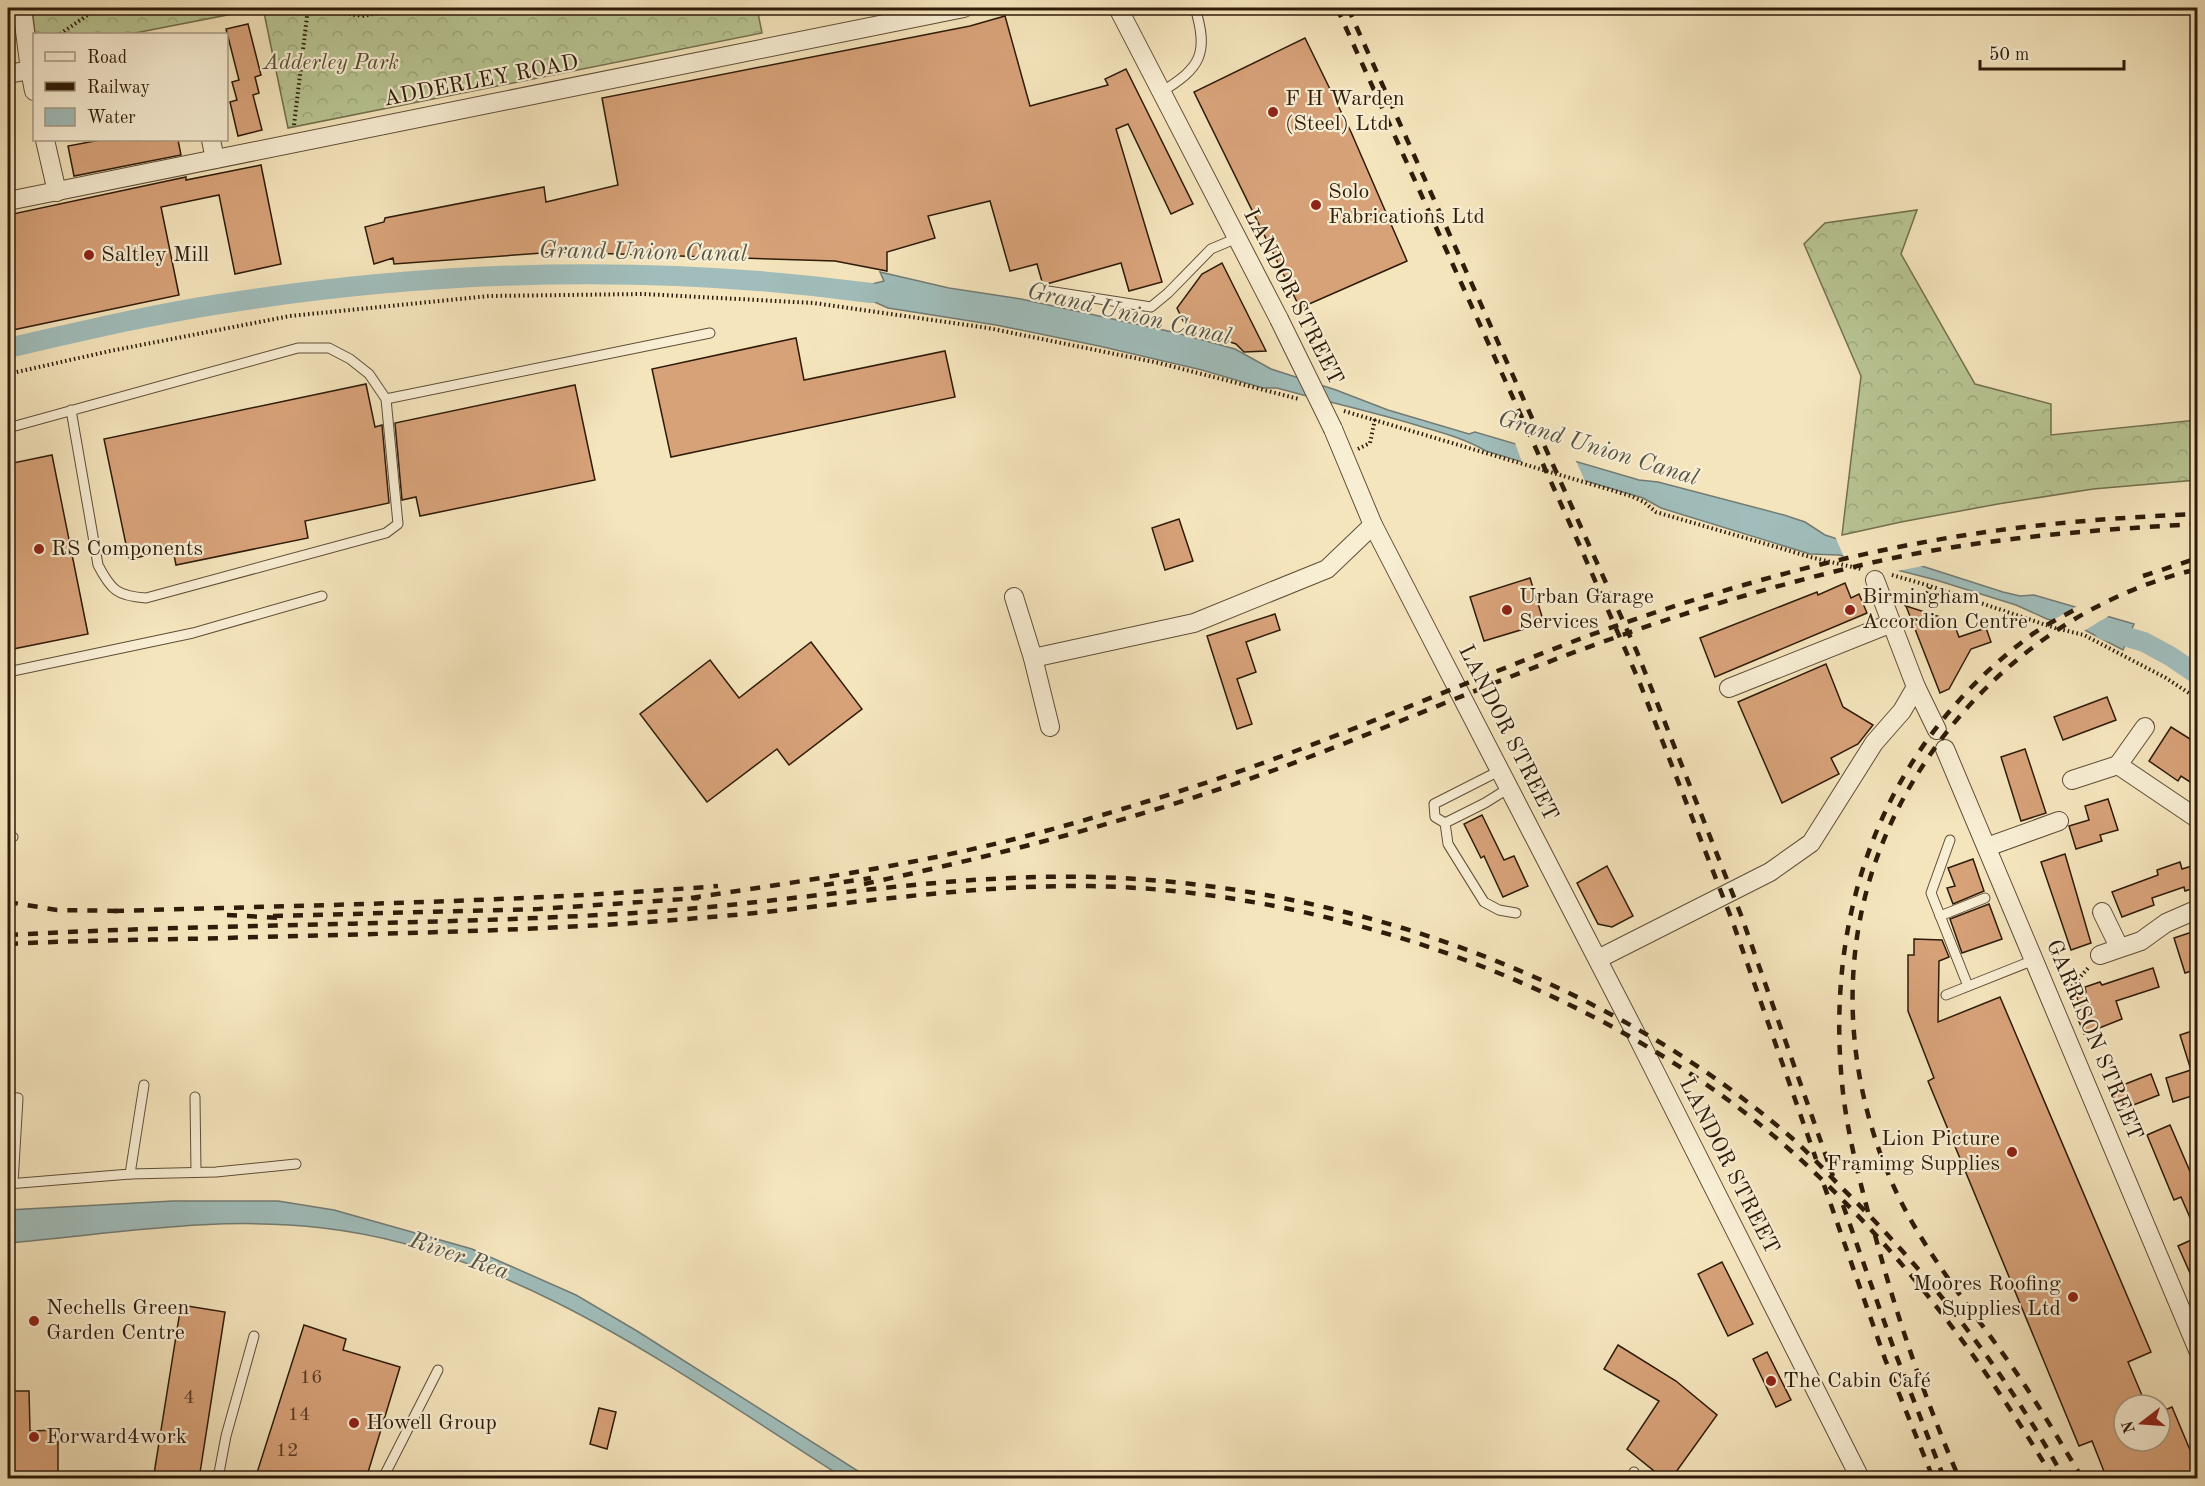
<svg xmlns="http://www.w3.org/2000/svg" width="2205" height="1486" viewBox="0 0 2205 1486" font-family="'Old Standard TT',serif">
<defs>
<pattern id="forest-crowns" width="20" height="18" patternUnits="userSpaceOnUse" patternTransform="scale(1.5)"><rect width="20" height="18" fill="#b8c593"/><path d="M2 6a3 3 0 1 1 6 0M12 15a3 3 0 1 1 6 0" fill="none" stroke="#9ea97d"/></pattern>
</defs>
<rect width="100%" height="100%" fill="#f5e5bd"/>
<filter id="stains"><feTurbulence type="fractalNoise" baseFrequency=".00333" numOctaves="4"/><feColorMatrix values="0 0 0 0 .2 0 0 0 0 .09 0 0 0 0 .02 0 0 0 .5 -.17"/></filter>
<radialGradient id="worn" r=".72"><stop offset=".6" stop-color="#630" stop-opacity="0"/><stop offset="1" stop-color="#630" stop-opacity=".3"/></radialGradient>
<g fill="url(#forest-crowns)" stroke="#73704e" stroke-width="1.5">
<path d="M 32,8 L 757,8 L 762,33 L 288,128 L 263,8 L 130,34 L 35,34 Z"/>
<path d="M 1917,210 L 1901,254 L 1975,384 L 2051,404 L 2051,435 L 2197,420 L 2197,480 L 2093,489 L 1998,504 L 1901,522 L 1842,535 L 1861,376 L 1804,244 L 1825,223 Z"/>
</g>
<g fill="#a0bdbb" stroke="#727c74" stroke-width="1.5">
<path d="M 880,272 L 949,288 L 1021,299 L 1177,333 L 1235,349 L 1271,369 L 1336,390 L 1388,410 L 1469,434 L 1475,432 L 1639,480 L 1658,482 L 1784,515 L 1805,522 L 1825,535 L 2003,592 L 2020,596 L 2034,595 L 2134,624 L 2123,650 L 2081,628 L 2047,619 L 2016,605 L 1936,580 L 1839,555 L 1810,554 L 1661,508 L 1643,498 L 1486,451 C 1464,438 1440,432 1416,425 C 1370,411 1323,401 1277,388 L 1263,388 L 1202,370 L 1099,346 L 996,325 L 888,308 L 859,295 L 846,294 L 847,284 L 868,285 L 884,281 Z"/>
<path d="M 173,1201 L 278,1201 L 334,1210 L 472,1249 L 576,1295 L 637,1331 L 869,1478 L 844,1478 C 684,1377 517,1250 323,1228 C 217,1215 113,1234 8,1243 L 8,1210 Z"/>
</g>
<g fill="#f5e5bd">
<path d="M 1514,440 L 1575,459 L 1586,483 L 1523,465 Z"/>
<path d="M 1834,534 L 1914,559 L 1928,565 L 1892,572 L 1839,558 L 1844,557 Z"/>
<path d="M 2079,605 L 2112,614 L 2082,632 L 2048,623 Z"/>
</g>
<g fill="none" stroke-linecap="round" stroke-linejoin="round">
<g stroke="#a0bdbb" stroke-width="20">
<path d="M 8,348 C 78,332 149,315 220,304 C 434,270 656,264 871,293"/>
<path d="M 2104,630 L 2144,642 L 2170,656 L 2198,675"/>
</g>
</g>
<g fill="#d8a279" stroke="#2e1b09" stroke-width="1.5">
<path d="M 1005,16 L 1030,106 L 1108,85 L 1105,79 L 1126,69 L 1193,204 L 1171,214 L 1128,124 L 1116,129 L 1162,282 L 1129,291 L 1121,263 L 1043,285 L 1037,264 L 1010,271 L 990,201 L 928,216 L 935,238 L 887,252 L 887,271 L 835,261 L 556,252 L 394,264 L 393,258 L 374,264 L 365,227 L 384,222 L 385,218 L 544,187 L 546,202 L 618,185 L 602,98 L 970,26 Z"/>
<path d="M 248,24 L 261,75 L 255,77 L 259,93 L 253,95 L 262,130 L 238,136 L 230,102 L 237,100 L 232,82 L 239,80 L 226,29 Z"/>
<path d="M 1305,38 L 1351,132 L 1407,261 L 1300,308 L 1194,92 Z"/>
<path d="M 100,140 L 178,140 L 181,155 L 74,176 L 68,146 Z"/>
<path d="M 261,165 L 281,264 L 235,274 L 219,195 L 161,207 L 179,295 L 8,331 L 8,215 L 186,177 L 186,180 Z"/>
<path d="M 1222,263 L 1266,351 L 1244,352 L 1236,344 L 1186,327 L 1177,308 L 1202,274 Z"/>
<path d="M 796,338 L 804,380 L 945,351 L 955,397 L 671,457 L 652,369 Z"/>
<path d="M 366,384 L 375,427 L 382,425 L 389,503 L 305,521 L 308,538 L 176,565 L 173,550 L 129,559 L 104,439 Z"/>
<path d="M 575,385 L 595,480 L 420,516 L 416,497 L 402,500 L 395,423 Z"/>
<path d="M 52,455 L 88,634 L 8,650 L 8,464 Z"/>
<path d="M 1179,519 L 1193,561 L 1165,570 L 1152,528 Z"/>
<path d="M 1530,578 L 1544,623 L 1484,641 L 1470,597 Z"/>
<path d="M 1845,583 L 1851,598 L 1859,594 L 1867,613 L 1715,677 L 1700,638 L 1817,592 L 1818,595 Z"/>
<path d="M 1906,606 L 1953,621 L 1959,637 L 1986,628 L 1991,642 L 1971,649 L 1949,689 L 1940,693 Z"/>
<path d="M 1275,614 L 1280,630 L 1246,642 L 1256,672 L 1237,679 L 1252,724 L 1237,729 L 1207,636 Z"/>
<path d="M 811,642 L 862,709 L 789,765 L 777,749 L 707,802 L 640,714 L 710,660 L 739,698 Z"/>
<path d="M 1826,664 L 1843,707 L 1873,725 L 1858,744 L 1831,758 L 1839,774 L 1782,803 L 1738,702 Z"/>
<path d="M 2107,697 L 2116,720 L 2063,740 L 2054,717 Z"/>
<path d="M 2171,727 L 2198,744 L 2198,787 L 2181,776 L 2178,781 L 2149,761 Z"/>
<path d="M 2025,749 L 2046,813 L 2021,821 L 2001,757 Z"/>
<path d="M 2108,799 L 2118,830 L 2100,835 L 2102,841 L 2076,849 L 2069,826 L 2089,820 L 2085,806 Z"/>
<path d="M 1482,815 L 1504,860 L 1514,856 L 1528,886 L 1503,897 L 1484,856 L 1481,858 L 1464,824 Z"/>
<path d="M 2065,854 L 2091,943 L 2071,950 L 2041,862 Z"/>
<path d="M 1973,859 L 1984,891 L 1953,904 L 1947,888 L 1955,886 L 1948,868 Z"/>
<path d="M 2180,862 L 2182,869 L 2198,864 L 2198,887 L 2185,891 L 2184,887 L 2152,898 L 2154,905 L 2122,917 L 2112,892 L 2158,875 L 2157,870 Z"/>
<path d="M 1607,866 L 1633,916 L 1612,927 L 1598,924 L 1577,883 Z"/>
<path d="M 1989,904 L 2002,939 L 1962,953 L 1950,919 Z"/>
<path d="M 2198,930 L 2198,969 L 2185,973 L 2174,938 Z"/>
<path d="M 1914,939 L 1942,940 L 1949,957 L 1939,961 L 1938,1022 L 2000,997 L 2151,1352 L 2128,1362 L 2146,1405 L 2124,1405 L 2124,1441 L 2160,1441 L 2160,1412 L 2172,1407 L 2198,1469 L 2198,1479 L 2107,1479 L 2092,1441 L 2079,1446 L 1928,1081 L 1934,1078 L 1908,1011 L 1908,955 L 1914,955 Z"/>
<path d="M 2153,968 L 2159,987 L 2116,1001 L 2122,1019 L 2084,1034 L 2078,1019 L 2084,1016 L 2076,995 L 2086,992 L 2085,987 L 2100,982 L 2102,985 Z"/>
<path d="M 2198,1029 L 2198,1094 L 2173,1102 L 2166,1078 L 2191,1070 L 2180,1035 Z"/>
<path d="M 2151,1074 L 2159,1095 L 2118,1111 L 2110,1090 Z"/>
<path d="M 2170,1125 L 2198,1190 L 2198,1236 L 2181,1197 L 2174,1200 L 2147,1135 Z"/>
<path d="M 2198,1237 L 2198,1291 L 2178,1246 Z"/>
<path d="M 1722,1262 L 1753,1324 L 1728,1336 L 1698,1274 Z"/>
<path d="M 181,1305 L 225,1312 L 199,1479 L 181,1479 L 154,1474 Z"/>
<path d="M 304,1325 L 346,1339 L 343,1350 L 400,1367 L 366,1479 L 255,1479 Z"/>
<path d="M 1618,1345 L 1676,1381 L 1717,1415 L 1671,1479 L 1664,1479 L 1627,1449 L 1659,1401 L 1604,1369 Z"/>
<path d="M 1767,1352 L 1791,1400 L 1776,1407 L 1753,1359 Z"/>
<path d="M 8,1391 L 29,1391 L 30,1431 L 58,1430 L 58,1479 L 8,1479 Z"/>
<path d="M 599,1408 L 616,1412 L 607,1449 L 590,1444 Z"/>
</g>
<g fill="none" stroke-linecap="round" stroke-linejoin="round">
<g stroke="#604e36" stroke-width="11">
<g id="service">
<path d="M 1161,92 C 1201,68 1209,53 1195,8"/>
<path d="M 1048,291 L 1151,307 L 1168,293 L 1211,249 L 1237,238"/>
<path d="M 386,399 L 710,333"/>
<path d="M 8,428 L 298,348 L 329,348 L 350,359 L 369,374 L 386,399 L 398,524 L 386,533 L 146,598 C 117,596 111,590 98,565 L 71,410"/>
<path d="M 8,672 L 193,633 L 322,596"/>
<path d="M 1501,770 L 1434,804 L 1435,817 L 1445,823 L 1485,803 L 1509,788"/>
<path d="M 1445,823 L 1448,844 L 1484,902 L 1499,910 L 1516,913"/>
<path d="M 8,835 L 13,837"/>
<path d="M 1950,840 L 1931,893 L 1968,986"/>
<path d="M 1940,916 L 1985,898"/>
<path d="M 1946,995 L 2034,960"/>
<path d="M 8,1097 L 18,1098 L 13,1184"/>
<path d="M 195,1097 L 196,1172"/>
<path d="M 130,1174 L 216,1172 L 296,1164"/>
<path d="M 8,1184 L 130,1174 L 144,1085"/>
<path d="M 1634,1472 L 1635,1478"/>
<path d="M 218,1478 L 226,1436 L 254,1336"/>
<path d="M 383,1478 L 438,1370"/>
</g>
</g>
<g stroke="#604e36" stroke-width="20">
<g id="minor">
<path d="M 22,8 L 30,70 L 34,91"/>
<path d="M 1118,8 L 1279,319"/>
<path d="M 8,74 L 30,70"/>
<path d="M 45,140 L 57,192"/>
<path d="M 211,140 L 215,159"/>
<path d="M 8,201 L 964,8"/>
<path d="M 1333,429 L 1373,525 L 1636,1034 L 1860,1478"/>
<path d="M 1014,597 L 1033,658 L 1050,727"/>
<path d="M 1033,658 L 1194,623 L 1327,569 L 1373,525"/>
<path d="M 1916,687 L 1937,730"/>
<path d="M 1729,688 L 1892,623"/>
<path d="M 1945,749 L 2198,1350"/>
<path d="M 2118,765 L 2198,819"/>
<path d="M 2118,765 L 2145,727"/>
<path d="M 2072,780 L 2118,765"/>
<path d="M 1987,847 L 2059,821"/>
<path d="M 2102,912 L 2119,947"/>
<path d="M 2100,955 L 2141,941 L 2166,923 L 2198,909"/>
<path d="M 1598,959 L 1770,872 L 1811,843 L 1874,743 L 1902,711 L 1916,687 L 1875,580"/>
</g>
</g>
<g stroke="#2e1b09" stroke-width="4" stroke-dasharray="1.5 3" stroke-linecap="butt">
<path d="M 309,8 L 362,16 L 408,8"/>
<path d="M 60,34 L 98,8"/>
<path d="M 294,125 L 308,8"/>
<path d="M 8,374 L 110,351 L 290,316 L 489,296 L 643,294 L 814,303 L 988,328 L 1159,363 L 1299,399"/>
<path d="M 1344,411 L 1631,496 L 1644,502 L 1656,512 L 1814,558 L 1861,569"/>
<path d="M 1358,449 L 1370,443 L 1375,419"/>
<path d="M 1892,575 L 1930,586 L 2055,628 L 2084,635 L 2166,678 L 2198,699"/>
<path d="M 1904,605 L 1926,596 L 1930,586"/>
<path d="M 2066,993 L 2089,967"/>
</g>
<use href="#service" stroke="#f8eed4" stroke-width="9"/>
<use href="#minor" stroke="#f8eed4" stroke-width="18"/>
<g stroke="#2e1b09" stroke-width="4.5" stroke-dasharray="10 10" stroke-linecap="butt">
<path d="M 1337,8 L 1579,544 L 1639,681 L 1732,920 L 1816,1159"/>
<path d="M 1348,8 L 1637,652 L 1741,915 L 1833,1176"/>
<path d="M 2143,576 L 2198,558"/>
<path d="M 864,884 C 1004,854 1145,817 1280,768 C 1391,727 1500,678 1611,639 C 1694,609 1780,584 1866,564 C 1974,539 2086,530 2198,524"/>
<path d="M 824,885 L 871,878"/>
<path d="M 691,898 C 771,886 852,874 931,858 C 1021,840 1109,814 1196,786 C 1335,741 1469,679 1607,629 C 1728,586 1859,550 1986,532 C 2056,522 2127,517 2198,514"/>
<path d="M 8,902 L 57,910 L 122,911"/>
<path d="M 114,911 C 316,905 517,902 718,886"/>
<path d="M 227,915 L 281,918"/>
<path d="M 273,916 L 539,909 L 699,898"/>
<path d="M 8,935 C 222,923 436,926 650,912 C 806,901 962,870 1119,878 C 1359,890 1611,981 1793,1139 C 1810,1154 1826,1172 1842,1188 C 1929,1273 2005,1371 2064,1478"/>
<path d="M 8,944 C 80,940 152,940 224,938 C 361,934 498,932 634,923 C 687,919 741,915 793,909 C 892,898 990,885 1089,886 C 1335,890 1616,991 1799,1158 C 1901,1251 1983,1360 2053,1478"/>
<path d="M 1824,1185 L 1885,1359 L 1933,1478"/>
<path d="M 1843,1205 L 1896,1355 L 1944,1478"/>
<path d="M 1868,1212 C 1857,1170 1846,1126 1842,1083 C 1825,907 1886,743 2030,636 C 2046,624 2064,616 2081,606"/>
<path d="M 1875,1235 C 1897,1318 1925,1399 1959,1478"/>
<path d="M 2082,1478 C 2058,1438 2034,1397 2006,1358 C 1963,1298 1915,1240 1887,1171 C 1859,1102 1847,1027 1855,953 C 1874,771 2020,610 2198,569"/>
</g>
<g stroke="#604e36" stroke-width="20" stroke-linecap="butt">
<path id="minor-bridge" d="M 1279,319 L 1333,429"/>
</g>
<use href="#minor-bridge" stroke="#f8eed4" stroke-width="18"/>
</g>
<g fill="#8f2418" stroke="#f8eed4" stroke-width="2">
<circle cx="1273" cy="112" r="6"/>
<circle cx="1316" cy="205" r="6"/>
<circle cx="89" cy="255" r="6"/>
<circle cx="39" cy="549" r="6"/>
<circle cx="1507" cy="610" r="6"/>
<circle cx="1850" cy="610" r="6"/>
<circle cx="2012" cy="1152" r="6"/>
<circle cx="2073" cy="1297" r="6"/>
<circle cx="34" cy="1321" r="6"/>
<circle cx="1771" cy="1381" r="6"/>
<circle cx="354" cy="1423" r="6"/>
<circle cx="34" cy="1437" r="6"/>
</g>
<g text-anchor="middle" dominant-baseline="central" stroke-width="4.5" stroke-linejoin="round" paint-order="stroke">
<g font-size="20" fill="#583d25">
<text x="311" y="1378">16</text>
<text x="189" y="1398">4</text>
<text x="299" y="1415">14</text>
<text x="287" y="1451">12</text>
</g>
<g font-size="22" font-style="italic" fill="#574e32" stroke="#f8eed4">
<text x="331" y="63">Adderley Park</text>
</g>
<g font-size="22" fill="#2e1b09" stroke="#f8eed4">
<text transform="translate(481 81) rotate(-11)">ADDERLEY ROAD</text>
<text transform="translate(1293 297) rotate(63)">LANDOR STREET</text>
<text transform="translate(1508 733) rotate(63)">LANDOR STREET</text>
<text transform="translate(2094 1040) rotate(67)">GARRISON STREET</text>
<text transform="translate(1729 1166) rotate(63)">LANDOR STREET</text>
</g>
<g font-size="22" fill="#2e1b09" stroke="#f8eed4" text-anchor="start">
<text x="1285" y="99">F H Warden<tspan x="1285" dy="25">(Steel) Ltd</tspan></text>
<text x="1328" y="192">Solo<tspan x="1328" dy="25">Fabrications Ltd</tspan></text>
<text x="101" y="255">Saltley Mill</text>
<text x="51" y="549">RS Components</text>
<text x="1519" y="597">Urban Garage<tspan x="1519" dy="25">Services</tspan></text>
<text x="1862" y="597">Birmingham<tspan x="1862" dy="25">Accordion Centre</tspan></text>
<text x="2000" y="1139" text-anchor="end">Lion Picture<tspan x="2000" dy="25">Framimg Supplies</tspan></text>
<text x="2061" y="1284" text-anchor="end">Moores Roofing<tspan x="2061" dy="25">Supplies Ltd</tspan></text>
<text x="46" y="1308">Nechells Green<tspan x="46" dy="25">Garden Centre</tspan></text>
<text x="1783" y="1381">The Cabin Café</text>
<text x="366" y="1423">Howell Group</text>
<text x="46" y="1437">Forward4work</text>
</g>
<g font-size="24" font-style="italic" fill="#565447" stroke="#f8eed4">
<text transform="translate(643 253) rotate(1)">Grand Union Canal</text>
<text transform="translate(1129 315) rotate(13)">Grand Union Canal</text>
<text transform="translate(1598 449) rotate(17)">Grand Union Canal</text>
<text transform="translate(459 1257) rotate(19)">River Rea</text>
</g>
</g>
<rect width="2205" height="1486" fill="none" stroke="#f5e5bd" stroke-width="30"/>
<rect x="9" y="9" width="2187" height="1468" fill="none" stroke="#2e1b09" stroke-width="3"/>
<rect x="15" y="15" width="2175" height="1456" fill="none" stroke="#2e1b09" stroke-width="1.5"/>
<rect x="33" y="33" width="195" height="108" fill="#f8eed4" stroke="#a79a83" stroke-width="1.5"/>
<rect x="45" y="52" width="30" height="9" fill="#f8eed4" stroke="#a79a83" stroke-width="1.5"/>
<text x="87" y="63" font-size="18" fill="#2e1b09">Road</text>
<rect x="45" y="82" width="30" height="9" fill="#2e1b09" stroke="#a79a83" stroke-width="1.5"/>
<text x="87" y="93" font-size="18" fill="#2e1b09">Railway</text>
<rect x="45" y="108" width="30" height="18" fill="#a0bdbb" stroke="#a79a83" stroke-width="1.5"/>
<text x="87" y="123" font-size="18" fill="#2e1b09">Water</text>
<g transform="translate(2142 1423) rotate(253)"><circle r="28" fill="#f8eed4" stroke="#a79a83" stroke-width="1.5"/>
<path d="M0-4.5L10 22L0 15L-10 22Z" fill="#8f2418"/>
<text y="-9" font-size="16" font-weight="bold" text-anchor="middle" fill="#2e1b09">N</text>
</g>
<path d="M1980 60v9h144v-9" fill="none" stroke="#2e1b09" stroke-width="3"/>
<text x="1989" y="60" font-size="18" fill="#2e1b09" stroke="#f8eed4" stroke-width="4.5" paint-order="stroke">50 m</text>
<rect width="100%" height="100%" filter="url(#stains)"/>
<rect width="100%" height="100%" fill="url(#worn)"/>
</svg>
